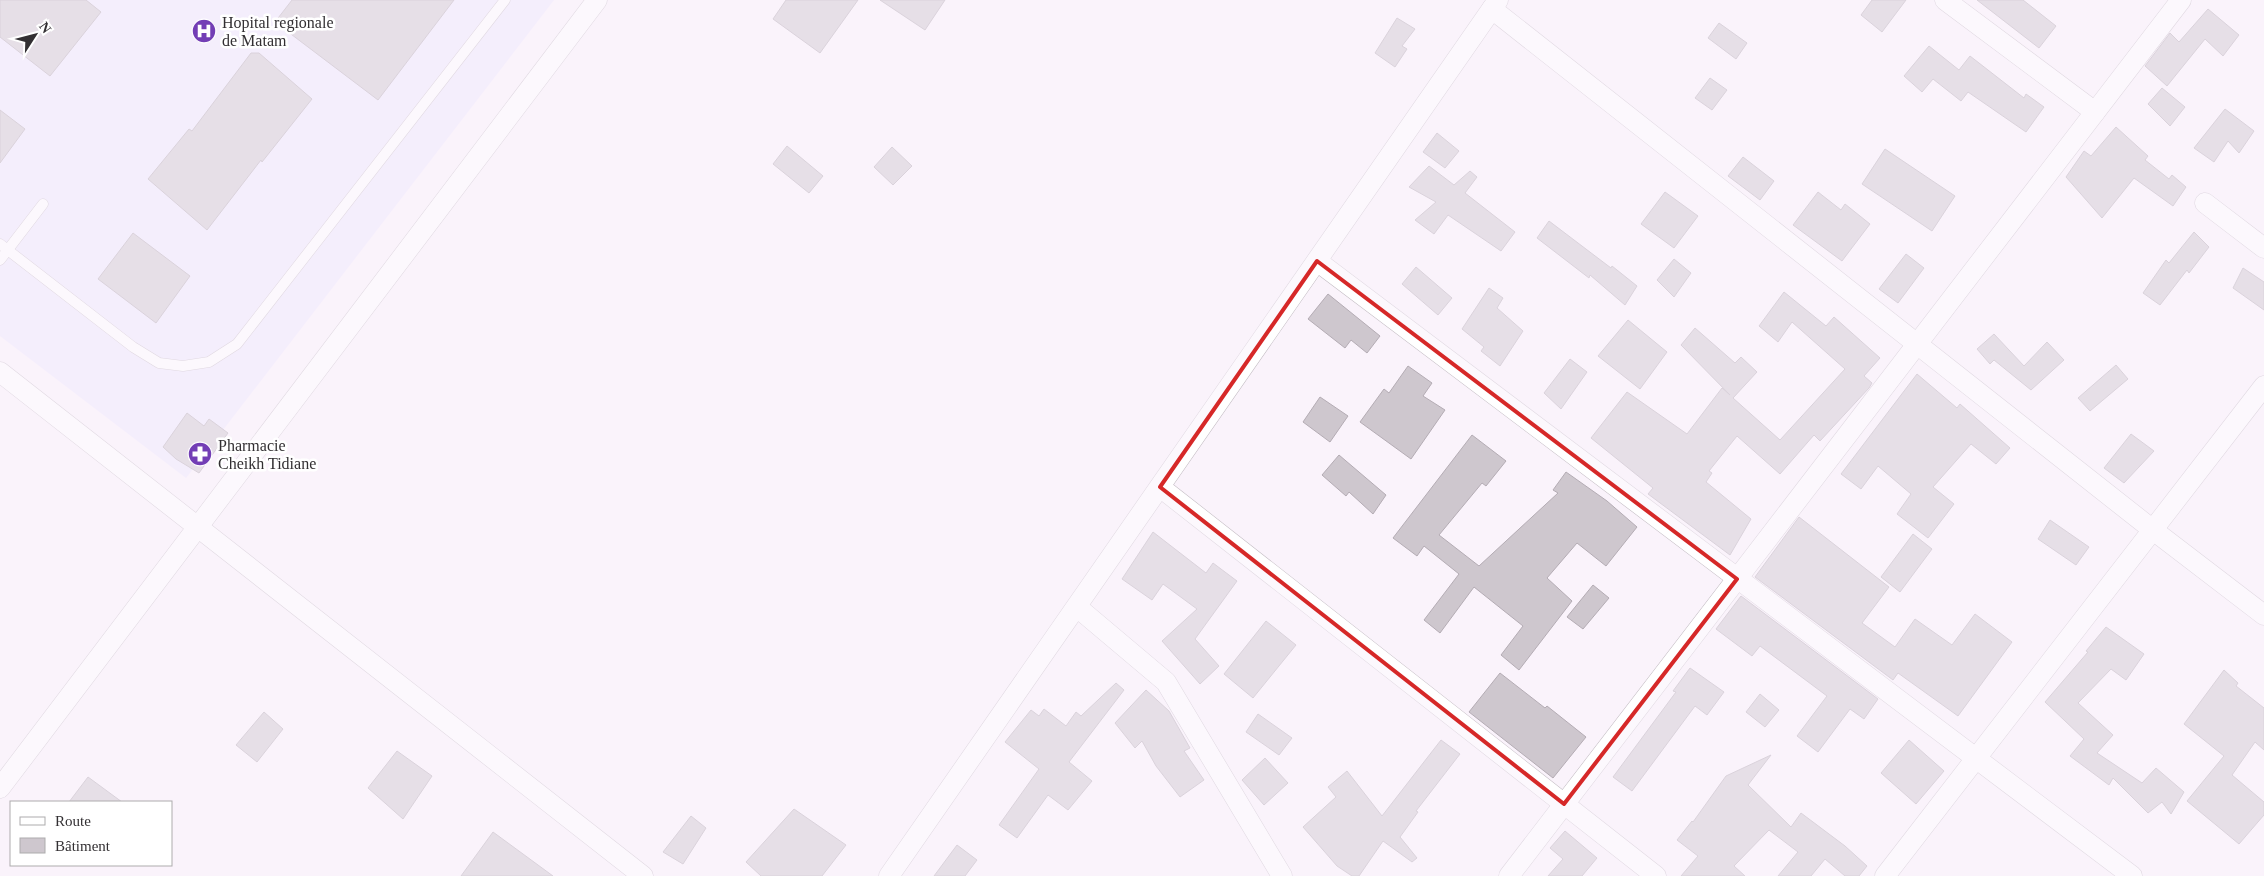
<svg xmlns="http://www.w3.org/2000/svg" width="2264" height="876" viewBox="0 0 2264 876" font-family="Georgia,serif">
<rect width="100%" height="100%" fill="#faf3fb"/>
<path fill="#eee8fd" d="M 0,0 L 554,0 L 186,478 L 0,336 Z"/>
<g fill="#cec7ce" stroke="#b4acb4">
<path d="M 0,0 L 86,0 L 101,12 L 50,76 L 0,37 Z"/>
<path d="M 292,0 L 454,0 L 378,100 L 275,22 Z"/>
<path d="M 786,0 L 858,0 L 820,53 L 773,19 Z"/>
<path d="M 880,0 L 945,0 L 925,30 Z"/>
<path d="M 1872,0 L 1906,0 L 1882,32 L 1861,15 Z"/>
<path d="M 1977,0 L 2023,0 L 2056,26 L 2039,48 Z"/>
<path d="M 2208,9 L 2239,35 L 2223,56 L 2205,39 L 2167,86 L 2145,66 L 2170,33 L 2179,42 Z"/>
<path d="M 1397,18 L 1415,29 L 1402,46 L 1407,49 L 1395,67 L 1375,53 Z"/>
<path d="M 1719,23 L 1747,43 L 1736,59 L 1708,38 Z"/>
<path d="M 1929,46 L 1959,70 L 1970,56 L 2024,98 L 2026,94 L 2044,107 L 2026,132 L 1968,92 L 1961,101 L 1933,79 L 1922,92 L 1904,76 Z"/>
<path d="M 251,53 L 259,53 L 312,99 L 262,162 L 261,160 L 207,230 L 148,179 L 189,129 L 192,131 Z"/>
<path d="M 1710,78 L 1727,90 L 1712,110 L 1695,98 Z"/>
<path d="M 2162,88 L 2185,107 L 2170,126 L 2148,104 Z"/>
<path d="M 2225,109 L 2254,131 L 2239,153 L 2228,141 L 2214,162 L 2194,148 Z"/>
<path d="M 0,110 L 25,129 L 0,163 Z"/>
<path d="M 2116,127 L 2148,156 L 2145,160 L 2169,179 L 2172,175 L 2186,187 L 2173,206 L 2134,178 L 2102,218 L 2066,177 L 2084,151 L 2091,156 Z"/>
<path d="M 1437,133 L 1459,151 L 1445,168 L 1423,152 Z"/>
<path d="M 787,146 L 823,176 L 809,193 L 773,164 Z"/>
<path d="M 892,147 L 912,166 L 893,185 L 874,167 Z"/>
<path d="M 1885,149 L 1955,196 L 1932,231 L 1862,184 Z"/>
<path d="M 1743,157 L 1774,181 L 1760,200 L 1728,176 Z"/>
<path d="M 1429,166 L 1454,185 L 1470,171 L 1477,177 L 1465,193 L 1515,232 L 1501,251 L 1448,215 L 1434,234 L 1415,220 L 1436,202 L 1409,187 Z"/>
<path d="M 1665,192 L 1698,216 L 1674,248 L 1641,224 Z"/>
<path d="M 1818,192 L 1841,210 L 1845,204 L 1870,224 L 1842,261 L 1793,225 Z"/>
<path d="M 1549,221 L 1611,268 L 1612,266 L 1637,286 L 1625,305 L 1590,275 L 1589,278 L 1537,238 Z"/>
<path d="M 2194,232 L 2209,247 L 2189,273 L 2187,270 L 2160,305 L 2143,293 L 2166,260 L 2169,263 Z"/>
<path d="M 133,233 L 190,276 L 156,323 L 98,279 Z"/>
<path d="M 1906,254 L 1924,268 L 1898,303 L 1879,289 Z"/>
<path d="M 1674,259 L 1691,273 L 1674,297 L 1657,280 Z"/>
<path d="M 1416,267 L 1452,298 L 1438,315 L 1402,284 Z"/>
<path d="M 2243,268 L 2264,282 L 2264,310 L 2233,288 Z"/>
<path d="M 1489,288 L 1503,298 L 1497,308 L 1523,331 L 1500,366 L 1481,351 L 1484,347 L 1462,329 Z"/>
<path d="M 1784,292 L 1826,326 L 1834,317 L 1880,358 L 1864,376 L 1872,383 L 1869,388 L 1820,441 L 1814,435 L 1780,474 L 1737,436 L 1709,471 L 1712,473 L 1706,482 L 1751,519 L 1730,555 L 1648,494 L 1653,488 L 1591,438 L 1627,392 L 1687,434 L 1722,388 L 1730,395 L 1681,345 L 1695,328 L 1735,363 L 1741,357 L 1757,372 L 1733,398 L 1780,440 L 1845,369 L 1792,322 L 1778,342 L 1759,326 Z"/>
<path d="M 1328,294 L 1380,336 L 1367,353 L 1351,340 L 1345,348 L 1308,319 Z"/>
<path d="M 1628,320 L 1667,352 L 1640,389 L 1598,356 Z"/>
<path d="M 1994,334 L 2024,366 L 2047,342 L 2064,360 L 2031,390 L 1994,360 L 1990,364 L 1977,349 Z"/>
<path d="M 1570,359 L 1587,372 L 1561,409 L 1544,393 Z"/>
<path d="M 2116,365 L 2128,379 L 2090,411 L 2078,398 Z"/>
<path d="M 1408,366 L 1432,383 L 1423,396 L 1445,410 L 1411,459 L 1360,422 L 1384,389 L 1389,393 Z"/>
<path d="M 1917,374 L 1957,408 L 1960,404 L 2010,448 L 1996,464 L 1971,444 L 1933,487 L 1954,504 L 1928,538 L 1897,514 L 1911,494 L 1878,466 L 1861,489 L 1841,474 Z"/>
<path d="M 1320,397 L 1348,416 L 1330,442 L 1303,422 Z"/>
<path d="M 187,413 L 204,426 L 209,419 L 228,433 L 199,473 L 176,459 L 163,447 Z"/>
<path d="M 2131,434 L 2154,451 L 2124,483 L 2104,468 Z"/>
<path d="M 1472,435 L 1506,461 L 1486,486 L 1482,483 L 1439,535 L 1479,566 L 1558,493 L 1553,490 L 1566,472 L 1607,501 L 1637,527 L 1606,566 L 1577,543 L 1547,578 L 1572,601 L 1519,670 L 1501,655 L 1523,626 L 1474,587 L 1440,633 L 1424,620 L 1459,574 L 1424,546 L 1417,556 L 1393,538 Z"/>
<path d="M 1339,455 L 1386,495 L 1373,514 L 1349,492 L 1346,496 L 1322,475 Z"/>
<path d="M 1799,517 L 1889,587 L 1862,623 L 1895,647 L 1915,619 L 1952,645 L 1975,614 L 2012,642 L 1958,716 L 1898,673 L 1893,680 L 1755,577 Z"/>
<path d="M 2050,520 L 2089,547 L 2076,565 L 2038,539 Z"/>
<path d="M 1153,532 L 1206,573 L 1213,563 L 1237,581 L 1195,639 L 1219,666 L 1200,684 L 1162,641 L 1197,609 L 1163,584 L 1152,600 L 1122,579 Z"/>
<path d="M 1913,534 L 1932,549 L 1900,592 L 1881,577 Z"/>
<path d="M 1593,585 L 1609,598 L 1583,629 L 1567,617 Z"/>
<path d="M 1741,596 L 1878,699 L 1864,719 L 1850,709 L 1818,752 L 1797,736 L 1827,696 L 1760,646 L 1752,656 L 1716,629 Z"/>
<path d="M 1266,621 L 1296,645 L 1253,698 L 1224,674 Z"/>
<path d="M 2106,627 L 2144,654 L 2126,680 L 2111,669 L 2078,703 L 2113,735 L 2097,753 L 2142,783 L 2156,768 L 2184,792 L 2171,814 L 2162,802 L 2148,813 L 2113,778 L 2109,785 L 2070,756 L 2084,739 L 2045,702 L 2088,652 L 2086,651 Z"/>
<path d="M 1690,668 L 1724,692 L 1707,715 L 1695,706 L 1632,791 L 1613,777 L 1676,692 L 1673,691 Z"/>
<path d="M 2224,670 L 2238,683 L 2236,686 L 2264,708 L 2264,750 L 2255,742 L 2232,775 L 2264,802 L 2264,815 L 2239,844 L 2187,801 L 2224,756 L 2184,724 Z"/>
<path d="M 1500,673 L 1545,708 L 1547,706 L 1586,737 L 1553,778 L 1469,712 Z"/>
<path d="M 1116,683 L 1124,690 L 1069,762 L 1092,781 L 1068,810 L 1048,795 L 1017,838 L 999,825 L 1039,769 L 1005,742 L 1031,710 L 1039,716 L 1044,709 L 1066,726 L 1076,712 L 1081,716 Z"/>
<path d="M 1146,690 L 1169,711 L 1190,748 L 1184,751 L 1204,780 L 1180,797 L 1156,766 L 1142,741 L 1135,748 L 1115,723 Z"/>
<path d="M 1760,694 L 1779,710 L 1765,727 L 1746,712 Z"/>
<path d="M 264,712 L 283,729 L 257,762 L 236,745 Z"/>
<path d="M 1258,714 L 1292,738 L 1279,755 L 1246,732 Z"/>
<path d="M 1441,740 L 1460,754 L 1416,811 L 1418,812 L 1400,837 L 1417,858 L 1412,862 L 1383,841 L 1359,876 L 1352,876 L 1337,866 L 1303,827 L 1336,797 L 1328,787 L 1347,771 L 1382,816 Z"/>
<path d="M 1909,740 L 1944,771 L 1916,804 L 1881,773 Z"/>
<path d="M 397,751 L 432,776 L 403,819 L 368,788 Z"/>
<path d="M 1771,755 L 1748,785 L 1791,827 L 1801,813 L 1845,846 L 1867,866 L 1859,876 L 1845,876 L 1825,859 L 1811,876 L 1778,876 L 1798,852 L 1769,830 L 1734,866 L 1745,876 L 1681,876 L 1698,856 L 1677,840 L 1692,821 L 1693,822 L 1726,776 Z"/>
<path d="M 1265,758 L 1288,783 L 1264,805 L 1242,780 Z"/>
<path d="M 88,777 L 122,802 L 69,802 Z"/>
<path d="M 794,809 L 846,845 L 822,876 L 761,876 L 746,862 Z"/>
<path d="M 691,816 L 706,828 L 683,864 L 663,852 Z"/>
<path d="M 1565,831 L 1597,858 L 1582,876 L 1548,876 L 1563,859 L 1550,848 Z"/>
<path d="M 493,832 L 553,876 L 461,876 Z"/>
<path d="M 957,845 L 977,860 L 965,876 L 934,876 Z"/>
</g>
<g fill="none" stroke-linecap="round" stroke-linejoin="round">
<g stroke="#c1bac1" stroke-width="11">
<g id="lane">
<path d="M 0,244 L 133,347 L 159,363 L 183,366 L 209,362 L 237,344 L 505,0"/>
<path d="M 0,260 L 43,204"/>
</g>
</g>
<g stroke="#c1bac1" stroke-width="21">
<g id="street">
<path d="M 1945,0 L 2095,112"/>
<path d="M 1492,9 L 2153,530 L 2264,615"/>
<path d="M 2205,203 L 2264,248"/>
<path d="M 1317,261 L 2132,876"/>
<path d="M 0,372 L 643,876"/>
<path d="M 1160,487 L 1656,876"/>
<path d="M 1077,607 L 1166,682 L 1282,876"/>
<path d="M 0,788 L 597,0"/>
<path d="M 889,876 L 1498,0"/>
<path d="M 1509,876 L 2181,0"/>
<path d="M 1885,876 L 2264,386"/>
</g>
</g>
<use href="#lane" stroke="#fff" stroke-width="10"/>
<use href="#street" stroke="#fff" stroke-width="20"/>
</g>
<path d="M0 0H2264V876H0ZM 1317,261 L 1737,579 L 1564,804 L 1160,487 Z" fill="#faf3fb" fill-opacity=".55" fill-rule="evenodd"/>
<path fill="none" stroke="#d62828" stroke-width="4" stroke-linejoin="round" d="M 1317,261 L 1737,579 L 1564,804 L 1160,487 Z"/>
<defs>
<g id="hospital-disc" transform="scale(1.25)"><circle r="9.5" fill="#733eb5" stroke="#fff"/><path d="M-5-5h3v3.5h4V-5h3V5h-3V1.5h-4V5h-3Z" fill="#fff"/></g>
<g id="pharmacy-disc" transform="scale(1.25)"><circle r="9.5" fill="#733eb5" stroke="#fff"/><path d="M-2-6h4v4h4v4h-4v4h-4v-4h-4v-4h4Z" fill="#fff"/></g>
</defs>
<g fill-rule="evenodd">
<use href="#hospital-disc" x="204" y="31"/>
<use href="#pharmacy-disc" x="200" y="454"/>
</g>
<g text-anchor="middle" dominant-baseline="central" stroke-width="5" stroke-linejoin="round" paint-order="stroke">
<g font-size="16" fill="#322f32" stroke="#fff" text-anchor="start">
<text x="222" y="22">Hopital regionale<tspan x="222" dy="18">de Matam</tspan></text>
<text x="218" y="445">Pharmacie<tspan x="218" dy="18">Cheikh Tidiane</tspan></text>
</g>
</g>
<rect x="10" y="801" width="162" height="65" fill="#ffffff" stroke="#adacad"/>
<rect x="20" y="817" width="25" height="8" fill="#ffffff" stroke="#adacad"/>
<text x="55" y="826" font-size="15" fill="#322f32">Route</text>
<rect x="20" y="838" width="25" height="15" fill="#cec7ce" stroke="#adacad"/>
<text x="55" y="851" font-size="15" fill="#322f32">Bâtiment</text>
<g transform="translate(35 35) rotate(54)" stroke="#ffffff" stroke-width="4" paint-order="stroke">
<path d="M0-4L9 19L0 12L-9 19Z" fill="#322f32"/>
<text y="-8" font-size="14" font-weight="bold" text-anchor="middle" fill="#322f32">N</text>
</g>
</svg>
